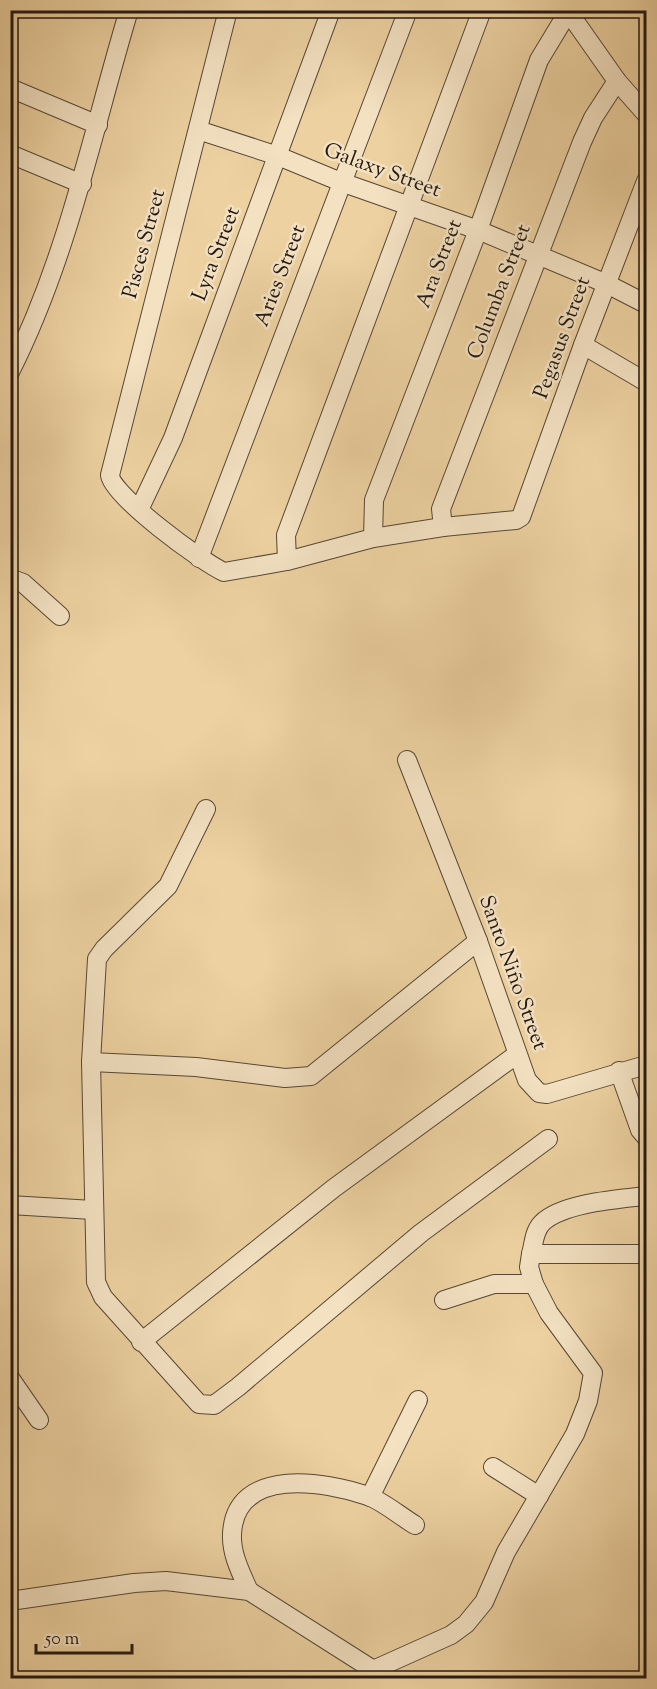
<svg xmlns="http://www.w3.org/2000/svg" width="657" height="1689" viewBox="0 0 657 1689" font-family="'Sorts Mill Goudy',serif">
<rect width="100%" height="100%" fill="#edd1a1"/>
<filter id="stains"><feTurbulence type="fractalNoise" baseFrequency=".00333" numOctaves="4"/><feColorMatrix values="0 0 0 0 .2 0 0 0 0 .09 0 0 0 0 .02 0 0 0 .5 -.17"/></filter>
<radialGradient id="worn" r=".72"><stop offset=".6" stop-color="#630" stop-opacity="0"/><stop offset="1" stop-color="#630" stop-opacity=".3"/></radialGradient>
<g fill="none" stroke-linecap="round" stroke-linejoin="round">
<g stroke="#564736" stroke-width="20">
<g id="minor">
<path d="M 228,10 L 110,475 C 111,495 203,563 224,572 L 287,561 L 373,538 L 443,527 L 516,520 L 521,517 L 583,345 L 646,181"/>
<path d="M 567,10 L 617,81 L 646,114"/>
<path d="M 10,88 L 98,125"/>
<path d="M 198,130 L 278,156 L 341,182 L 478,230 L 607,284 L 646,304"/>
<path d="M 10,154 L 82,184"/>
<path d="M 583,345 L 646,382"/>
<path d="M 10,372 C 68,257 92,133 129,10"/>
<path d="M 139,510 L 173,438 L 331,10"/>
<path d="M 443,527 L 441,509 L 582,142 L 593,118 L 617,81"/>
<path d="M 373,538 L 374,500 L 478,230 L 539,60 L 568,12"/>
<path d="M 199,558 L 408,10"/>
<path d="M 287,561 L 286,535 L 482,10"/>
<path d="M 10,578 L 23,583 L 60,616"/>
<path d="M 407,760 L 478,941 L 527,1080 L 539,1093 L 547,1094 L 646,1065"/>
<path d="M 206,809 L 168,886 L 104,949 L 97,959 L 91,1062 L 96,1282 L 103,1297 L 199,1404 L 214,1405 L 238,1387 L 421,1233 L 548,1139"/>
<path d="M 91,1062 L 196,1067 L 285,1078 L 311,1076 L 478,941"/>
<path d="M 619,1071 L 640,1130 L 646,1137"/>
<path d="M 10,1205 L 93,1210"/>
<path d="M 531,1254 C 534,1243 534,1231 542,1223 C 562,1203 619,1199 646,1196"/>
<path d="M 534,1284 L 529,1267 L 531,1254 L 646,1254"/>
<path d="M 141,1342 L 334,1188 L 516,1055"/>
<path d="M 10,1378 L 39,1420"/>
<path d="M 493,1467 L 539,1496"/>
<path d="M 370,1497 L 418,1400"/>
<path d="M 249,1591 C 241,1573 231,1554 232,1534 C 235,1466 325,1481 368,1496 C 384,1502 400,1516 415,1525"/>
<path d="M 10,1601 L 134,1583 L 166,1581 L 249,1591 L 386,1678"/>
<path d="M 373,1670 L 451,1635 L 466,1624 L 484,1602 L 506,1552 L 575,1434 L 588,1401 L 593,1373 L 549,1313 L 534,1284 L 494,1284 L 444,1300"/>
</g>
</g>
<use href="#minor" stroke="#f3e1c2" stroke-width="18"/>
</g>
<g text-anchor="middle" dominant-baseline="central" stroke-width="5" stroke-linejoin="round" paint-order="stroke">
<g font-size="21" fill="#231912" stroke="#f3e1c2">
<text transform="translate(382 171) rotate(20)">Galaxy Street</text>
<text transform="translate(145 244) rotate(-75)">Pisces Street</text>
<text transform="translate(217 254) rotate(-69)">Lyra Street</text>
<text transform="translate(440 264) rotate(-69)">Ara Street</text>
<text transform="translate(281 276) rotate(-69)">Aries Street</text>
<text transform="translate(500 292) rotate(-69)">Columba Street</text>
<text transform="translate(563 338) rotate(-70)">Pegasus Street</text>
<text transform="translate(512 973) rotate(70)">Santo Niño Street</text>
</g>
</g>
<rect width="657" height="1689" fill="none" stroke="#edd1a1" stroke-width="36"/>
<rect x="12" y="12" width="633" height="1665" fill="none" stroke="#231912" stroke-width="3"/>
<rect x="18" y="18" width="621" height="1653" fill="none" stroke="#231912" stroke-width="1.5"/>
<path d="M36 1644v9h96v-9" fill="none" stroke="#231912" stroke-width="3"/>
<text x="45" y="1644" font-size="18" fill="#231912" stroke="#f3e1c2" stroke-width="4.5" paint-order="stroke">50 m</text>
<rect width="100%" height="100%" filter="url(#stains)"/>
<rect width="100%" height="100%" fill="url(#worn)"/>
</svg>
